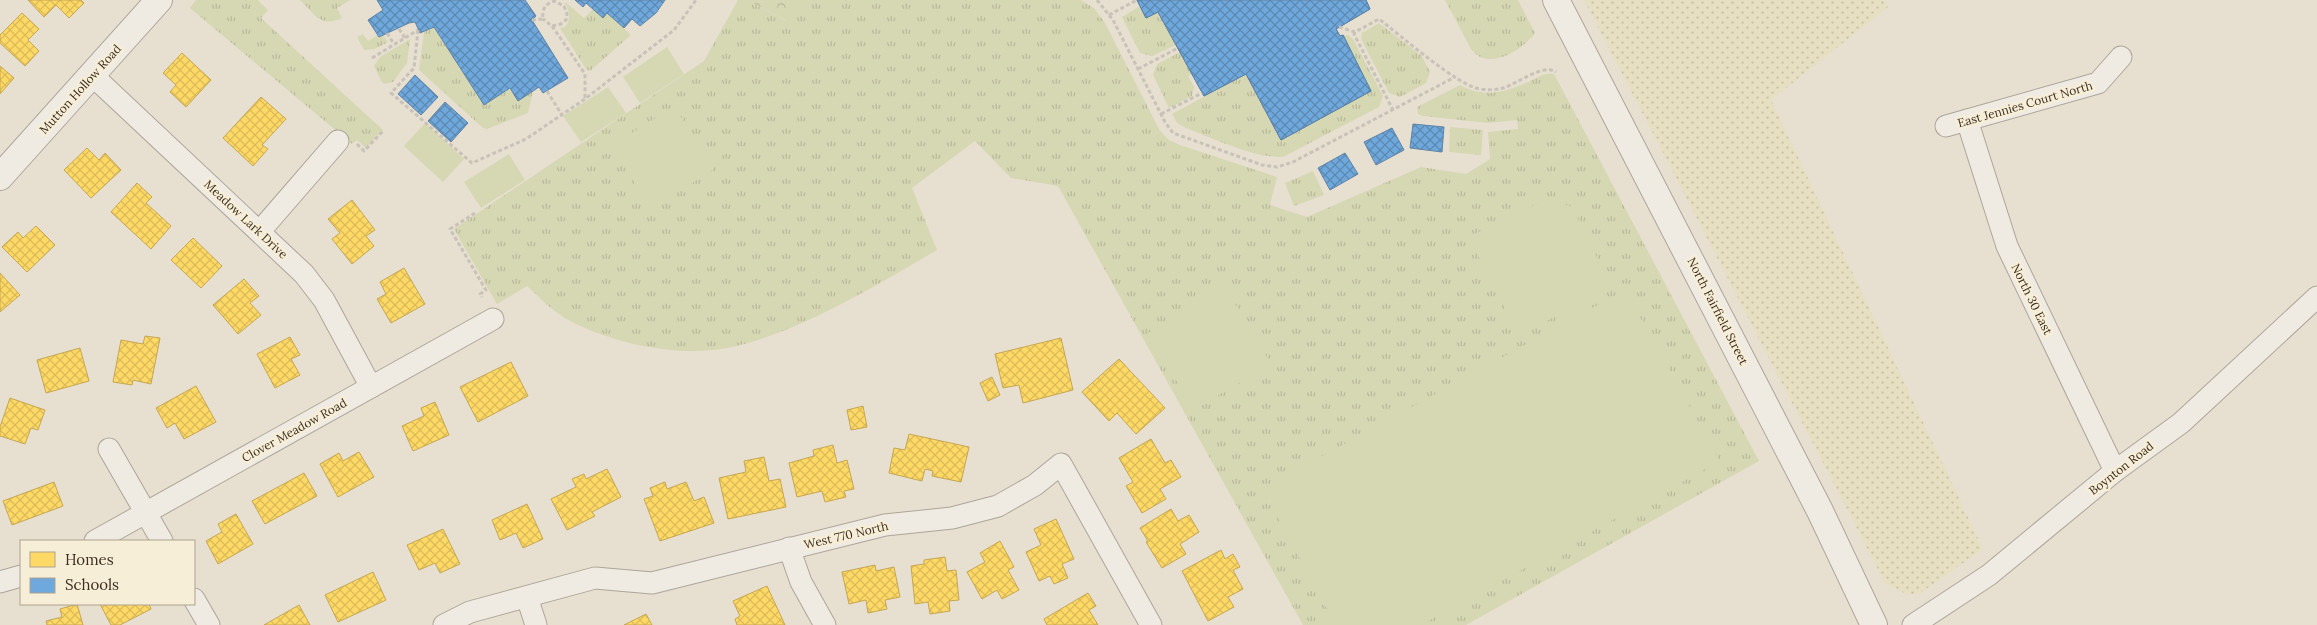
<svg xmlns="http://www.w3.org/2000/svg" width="2317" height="625" viewBox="0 0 2317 625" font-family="Lora,serif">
<defs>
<pattern id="farmland-dots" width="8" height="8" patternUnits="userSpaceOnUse" patternTransform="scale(1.25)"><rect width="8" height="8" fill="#e6dfc2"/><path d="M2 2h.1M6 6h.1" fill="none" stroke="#c6c0a6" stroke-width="1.8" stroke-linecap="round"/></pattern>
<pattern id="grass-tufts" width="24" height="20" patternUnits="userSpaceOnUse" patternTransform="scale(1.25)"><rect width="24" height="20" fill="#d6d7b3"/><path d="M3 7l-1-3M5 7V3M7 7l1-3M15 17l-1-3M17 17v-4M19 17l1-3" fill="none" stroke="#b9b99a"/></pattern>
<pattern id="park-crowns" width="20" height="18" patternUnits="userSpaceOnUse" patternTransform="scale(1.25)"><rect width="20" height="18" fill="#d6d7b3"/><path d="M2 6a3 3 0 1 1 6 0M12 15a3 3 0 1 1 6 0" fill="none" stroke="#b9b99a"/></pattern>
<pattern id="homes-cross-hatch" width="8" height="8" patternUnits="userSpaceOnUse" patternTransform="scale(1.25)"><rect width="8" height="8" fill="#ffd966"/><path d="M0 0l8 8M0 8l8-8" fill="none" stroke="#dbbb58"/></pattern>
<pattern id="schools-cross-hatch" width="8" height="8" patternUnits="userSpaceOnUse" patternTransform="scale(1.25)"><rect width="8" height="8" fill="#6fa8dc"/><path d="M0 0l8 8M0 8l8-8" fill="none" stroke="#5c89b2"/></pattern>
</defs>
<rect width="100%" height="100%" fill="#e7e0d1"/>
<path fill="url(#farmland-dots)" d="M 1584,0 L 1884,0 L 1888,7 L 1771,100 L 1983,549 L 1919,594 L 1906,594 L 1885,583 Z"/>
<g fill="url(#grass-tufts)">
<path d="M 196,0 L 258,0 L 268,10 L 261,18 L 383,130 L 366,148 L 357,140 L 352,144 L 190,8 Z"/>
<path d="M 300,0 L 350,0 L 337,8 L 342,18 C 320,28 315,14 300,0 Z"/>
<path d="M 738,0 L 747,0 L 786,21 L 797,0 L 1081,0 L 1094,8 L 1105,23 L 1160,131 L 1169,140 L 1180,145 L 1277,177 L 1270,205 L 1307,217 L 1421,167 L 1466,174 L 1490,159 L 1488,132 L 1518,129 L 1517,120 L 1488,123 L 1423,116 L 1418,114 L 1417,107 L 1460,85 C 1485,99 1507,92 1532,80 C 1540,76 1545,73 1554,74 L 1759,461 L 1466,625 L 1303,625 L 1058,186 L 1011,178 L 975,141 L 912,188 L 937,250 C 873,287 774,349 700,351 C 677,352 652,348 629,343 C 607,337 577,327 559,314 C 547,306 537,295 527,286 L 497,304 L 454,229 L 704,61 Z"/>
<path d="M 1445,0 L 1518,0 L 1535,33 C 1522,51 1487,72 1471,49 Z"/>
<path d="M 564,1 L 584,18 L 593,9 L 603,18 L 607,13 L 631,35 L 590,71 L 586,69 L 560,28 L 565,27 C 572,18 569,10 564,1 Z"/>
<path d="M 1140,6 L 1146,18 L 1158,12 L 1176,45 L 1152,56 L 1140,53 L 1122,17 Z"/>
<path d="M 1379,23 L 1422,56 L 1430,72 L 1426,83 L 1400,97 L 1389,93 L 1361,39 L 1362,33 Z"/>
<path d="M 434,27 L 484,105 L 510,88 L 518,101 L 533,91 L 528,113 L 487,129 L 483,128 L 419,70 L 424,32 Z"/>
<path d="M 363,34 L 368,41 L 378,35 L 380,37 L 383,35 L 388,42 L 375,49 L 364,50 L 357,37 Z"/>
<path d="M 1343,35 L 1348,35 L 1353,39 L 1381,92 L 1383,96 L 1379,107 L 1283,157 C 1253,158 1215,139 1186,128 L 1177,123 L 1172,114 L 1246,74 L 1281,139 Z"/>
<path d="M 410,39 L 407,63 L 393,82 L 384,84 L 381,81 L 374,66 L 380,57 Z"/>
<path d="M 1180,52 L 1192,74 L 1188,76 L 1194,87 L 1192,96 L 1169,108 L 1153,75 L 1157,64 Z"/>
<path d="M 1450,127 L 1483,130 L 1481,155 L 1449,152 Z"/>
<path d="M 1313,171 L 1324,195 L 1294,206 L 1285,183 Z"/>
</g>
<path fill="url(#park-crowns)" d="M 747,0 L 797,0 L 787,21 Z"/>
<g fill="#d6d7b3">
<path d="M 667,47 L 684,74 L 640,103 L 623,77 Z"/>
<path d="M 608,87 L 626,113 L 581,142 L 563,116 Z"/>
<path d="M 662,114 L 681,117 L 714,169 L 651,209 L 611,146 Z"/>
<path d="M 425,123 L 464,159 L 443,182 L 404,146 Z"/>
<path d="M 509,154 L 525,180 L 481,208 L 464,182 Z"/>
<path d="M 1546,199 L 1572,207 L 1612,288 L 1518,335 L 1469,237 Z"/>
<path d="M 1225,287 L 1271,364 L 1205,403 L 1186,397 L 1148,333 Z"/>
<path d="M 1625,290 L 1720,461 L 1421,625 L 1336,625 L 1262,489 Z"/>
</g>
<g fill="url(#homes-cross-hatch)" stroke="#c5a651">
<path d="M 28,0 L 81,0 L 84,3 L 69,18 L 56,5 L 44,17 Z"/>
<path d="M 22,13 L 39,29 L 28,40 L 39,51 L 25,66 L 0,43 L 0,35 Z"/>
<path d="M 182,53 L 211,80 L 186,107 L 170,92 L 176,85 L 163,73 Z"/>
<path d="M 0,66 L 14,78 L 0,94 Z"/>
<path d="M 261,97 L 286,119 L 262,145 L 268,149 L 253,166 L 223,138 Z"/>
<path d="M 87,148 L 99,160 L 105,153 L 121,170 L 91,198 L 64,170 Z"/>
<path d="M 137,183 L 152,197 L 146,203 L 171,226 L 151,249 L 111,212 Z"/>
<path d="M 352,200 L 375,230 L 366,236 L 374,246 L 352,264 L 332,239 L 340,233 L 328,219 Z"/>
<path d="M 36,226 L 55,245 L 27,272 L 2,247 L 18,232 L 23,238 Z"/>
<path d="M 193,238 L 222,266 L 201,288 L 171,260 Z"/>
<path d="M 404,268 L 425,304 L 391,323 L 377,299 L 386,294 L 380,282 Z"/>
<path d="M 0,273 L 20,295 L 0,312 Z"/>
<path d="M 244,279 L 259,296 L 250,303 L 261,315 L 238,334 L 213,305 Z"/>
<path d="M 145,336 L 160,338 L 151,384 L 133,380 L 132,385 L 113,382 L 121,340 L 143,344 Z"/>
<path d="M 290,337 L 300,355 L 291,359 L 300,375 L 275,388 L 257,354 Z"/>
<path d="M 1061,338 L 1073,390 L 1023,403 L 1019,385 L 1003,388 L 995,354 Z"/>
<path d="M 80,348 L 89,381 L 46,393 L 37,360 Z"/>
<path d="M 1119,359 L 1165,408 L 1136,434 L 1117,413 L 1109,421 L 1082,392 Z"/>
<path d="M 511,362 L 528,396 L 478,422 L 460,387 Z"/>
<path d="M 992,377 L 1000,395 L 988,401 L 980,383 Z"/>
<path d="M 196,386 L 216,422 L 184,439 L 175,423 L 167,428 L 156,408 Z"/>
<path d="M 10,398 L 45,410 L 38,430 L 31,428 L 25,444 L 0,436 L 0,427 Z"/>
<path d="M 435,402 L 449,435 L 413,451 L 402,426 L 424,416 L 421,408 Z"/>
<path d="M 863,406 L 867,427 L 851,430 L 847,410 Z"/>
<path d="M 909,434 L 969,447 L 961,482 L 932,476 L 933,471 L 925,469 L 922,481 L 889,473 L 894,448 L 905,450 Z"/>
<path d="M 1151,439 L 1165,463 L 1171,460 L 1181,477 L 1160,489 L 1166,499 L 1142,513 L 1126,486 L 1133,482 L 1119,458 Z"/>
<path d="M 833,445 L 837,463 L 847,460 L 854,489 L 844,491 L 846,497 L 825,502 L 822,491 L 797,497 L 789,463 L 814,456 L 813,450 Z"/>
<path d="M 359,452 L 374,477 L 338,497 L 320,464 L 339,453 L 343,461 Z"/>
<path d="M 764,457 L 769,481 L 780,479 L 786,507 L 728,519 L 719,478 L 746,472 L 744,461 Z"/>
<path d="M 607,469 L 621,497 L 592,512 L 595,516 L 567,530 L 551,499 L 576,487 L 572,479 L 584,474 L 586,479 Z"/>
<path d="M 304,473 L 317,496 L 265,524 L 252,501 Z"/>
<path d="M 54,482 L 63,506 L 12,525 L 3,501 Z"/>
<path d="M 665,482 L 667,489 L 686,482 L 694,501 L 704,497 L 714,523 L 660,541 L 644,499 L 653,496 L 650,488 Z"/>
<path d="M 527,504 L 543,539 L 523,548 L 516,533 L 500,540 L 492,520 Z"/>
<path d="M 1171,509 L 1178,521 L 1189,515 L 1199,532 L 1180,544 L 1186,554 L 1162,568 L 1146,542 L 1148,541 L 1140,528 Z"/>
<path d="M 236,514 L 253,544 L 218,564 L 206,541 L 222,532 L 218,524 Z"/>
<path d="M 1056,519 L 1074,559 L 1062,564 L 1068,578 L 1054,584 L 1050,576 L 1039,581 L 1026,552 L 1041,545 L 1034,529 Z"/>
<path d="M 443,529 L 460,564 L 440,573 L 435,563 L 419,570 L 407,545 Z"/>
<path d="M 1000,541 L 1014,567 L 1008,570 L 1019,590 L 1002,599 L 997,590 L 982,599 L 967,572 L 985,562 L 980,553 Z"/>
<path d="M 1221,550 L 1225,559 L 1233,554 L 1240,567 L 1233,570 L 1243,589 L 1228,597 L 1234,607 L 1208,621 L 1182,571 Z"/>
<path d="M 945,557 L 947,571 L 956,570 L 959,600 L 949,601 L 950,611 L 930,614 L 928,602 L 915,604 L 911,566 L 924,564 L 924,560 Z"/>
<path d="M 875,565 L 876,571 L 894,567 L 900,597 L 885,600 L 887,609 L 868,613 L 866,600 L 849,604 L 842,572 Z"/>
<path d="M 373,572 L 386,600 L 338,622 L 325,595 Z"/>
<path d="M 767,586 L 785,625 L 737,625 L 735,619 L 740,616 L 733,601 Z"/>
<path d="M 1088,593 L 1096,606 L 1089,610 L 1098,625 L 1047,625 L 1044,619 Z"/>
<path d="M 77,604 L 83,625 L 47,625 L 46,621 L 62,617 L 60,609 Z"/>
<path d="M 100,604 L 149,604 L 151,609 L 120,625 L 111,625 Z"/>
<path d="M 299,605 L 310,625 L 264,625 Z"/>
<path d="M 646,614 L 652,625 L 624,625 Z"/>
</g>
<g fill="url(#schools-cross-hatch)" stroke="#6083a4">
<path d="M 377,0 L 525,0 L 536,16 L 532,20 L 568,78 L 543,93 L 539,87 L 518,101 L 510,88 L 484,105 L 434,27 L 420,33 L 415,22 L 409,23 L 379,37 L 368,20 L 383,10 Z"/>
<path d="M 575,0 L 665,0 L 656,13 L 640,26 L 632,19 L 624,28 L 607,13 L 603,18 L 586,3 L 583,7 Z"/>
<path d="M 1137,0 L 1366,0 L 1370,9 L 1336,29 L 1340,36 L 1343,35 L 1371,91 L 1281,140 L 1246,74 L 1204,96 L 1158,12 L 1146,18 Z"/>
<path d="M 1137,0 L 1366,0 L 1370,9 L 1336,29 L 1340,36 L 1343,35 L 1371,91 L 1281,140 L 1246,74 L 1204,96 L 1158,12 L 1146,18 Z"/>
<path d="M 415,75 L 438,97 L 421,115 L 398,94 Z"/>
<path d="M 445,102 L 468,123 L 451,142 L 428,121 Z"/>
<path d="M 1413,124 L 1444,127 L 1442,152 L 1410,148 Z"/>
<path d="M 1392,128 L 1404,150 L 1376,165 L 1364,142 Z"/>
<path d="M 1345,153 L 1358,174 L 1330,190 L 1318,168 Z"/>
</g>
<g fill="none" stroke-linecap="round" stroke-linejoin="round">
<g stroke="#ada599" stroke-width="23">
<g id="minor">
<path d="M 92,75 L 304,274 L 324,300 L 371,387"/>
<path d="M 1967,120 L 2007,246 L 2115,471"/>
<path d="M 1946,126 L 2098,83 L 2121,57"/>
<path d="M 260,231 L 338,141"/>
<path d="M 109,449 L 162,541"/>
<path d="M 95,541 L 493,319"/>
<path d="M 789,548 L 801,582 L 825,625"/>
<path d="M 0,582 L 21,576"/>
<path d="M 527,597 L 536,625"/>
<path d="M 194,599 L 209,625"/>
<path d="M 444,625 L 470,612 L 595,578 L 652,583 L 885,525 L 952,518 L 998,506 L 1035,485 L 1061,464 L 1151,625"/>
<path d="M 1913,625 L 1989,575 L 2115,471 L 2181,423 L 2317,297"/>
</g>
</g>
<g stroke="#ada599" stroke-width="28">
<g id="tertiary">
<path d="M 1556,0 L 1820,511 L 1874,625"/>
<path d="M 0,177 L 159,0"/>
</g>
</g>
<g stroke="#c8c2b9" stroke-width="3" stroke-dasharray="4 2.5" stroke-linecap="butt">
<path d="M 1097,0 L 1113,20 L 1165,122 L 1173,133 L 1262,165 L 1277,167 L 1293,162 L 1455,77"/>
<path d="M 1109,15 L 1137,0"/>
<path d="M 532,20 L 543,19 C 542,9 545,4 554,1 L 564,6 L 567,14 L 566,20 L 561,24 L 552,26 L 543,19"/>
<path d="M 552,26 L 585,74 L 585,99"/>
<path d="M 1339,27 L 1355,32 L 1379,19 C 1400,35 1458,86 1480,89 C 1488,90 1496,90 1503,88 C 1517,84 1543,63 1556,72"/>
<path d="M 399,29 L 405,38"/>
<path d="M 418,30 L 414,68 L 391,93 L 472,163 L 526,139 L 585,99 L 674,30 L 696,0"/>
<path d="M 1355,32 L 1354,34 L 1393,110"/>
<path d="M 387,33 L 394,44"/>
<path d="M 372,58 L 418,30"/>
<path d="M 1138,69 L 1178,48"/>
<path d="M 547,91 L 562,115"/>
<path d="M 1161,114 L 1202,93"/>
<path d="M 357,144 L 364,151 L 384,130"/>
<path d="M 475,213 L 450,229 L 486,290 L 480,294 L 482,297"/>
</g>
<use href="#minor" stroke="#efebe3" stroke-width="21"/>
<use href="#tertiary" stroke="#efebe3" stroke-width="26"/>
</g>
<g text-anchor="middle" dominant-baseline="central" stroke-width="5" stroke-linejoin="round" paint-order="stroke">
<g font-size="12" fill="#3d2e20" stroke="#f7eed8">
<text transform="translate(80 89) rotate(-48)">Mutton Hollow Road</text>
<text transform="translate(2025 104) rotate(-16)">East Jennies Court North</text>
<text transform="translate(246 219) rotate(43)">Meadow Lark Drive</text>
<text transform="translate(2032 299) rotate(64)">North 30 East</text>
<text transform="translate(1718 311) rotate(63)">North Fairfield Street</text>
<text transform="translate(294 430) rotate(-29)">Clover Meadow Road</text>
<text transform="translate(2121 468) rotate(-38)">Boynton Road</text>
<text transform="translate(846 535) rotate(-13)">West 770 North</text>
</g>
</g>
<rect x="20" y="540" width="175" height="65" fill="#f7eed8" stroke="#ada18e"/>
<rect x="30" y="552" width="25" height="15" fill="#ffd966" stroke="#ada18e"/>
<text x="65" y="565" font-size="15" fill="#3d2e20">Homes</text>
<rect x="30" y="578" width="25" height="15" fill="#6fa8dc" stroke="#ada18e"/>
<text x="65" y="590" font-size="15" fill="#3d2e20">Schools</text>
</svg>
